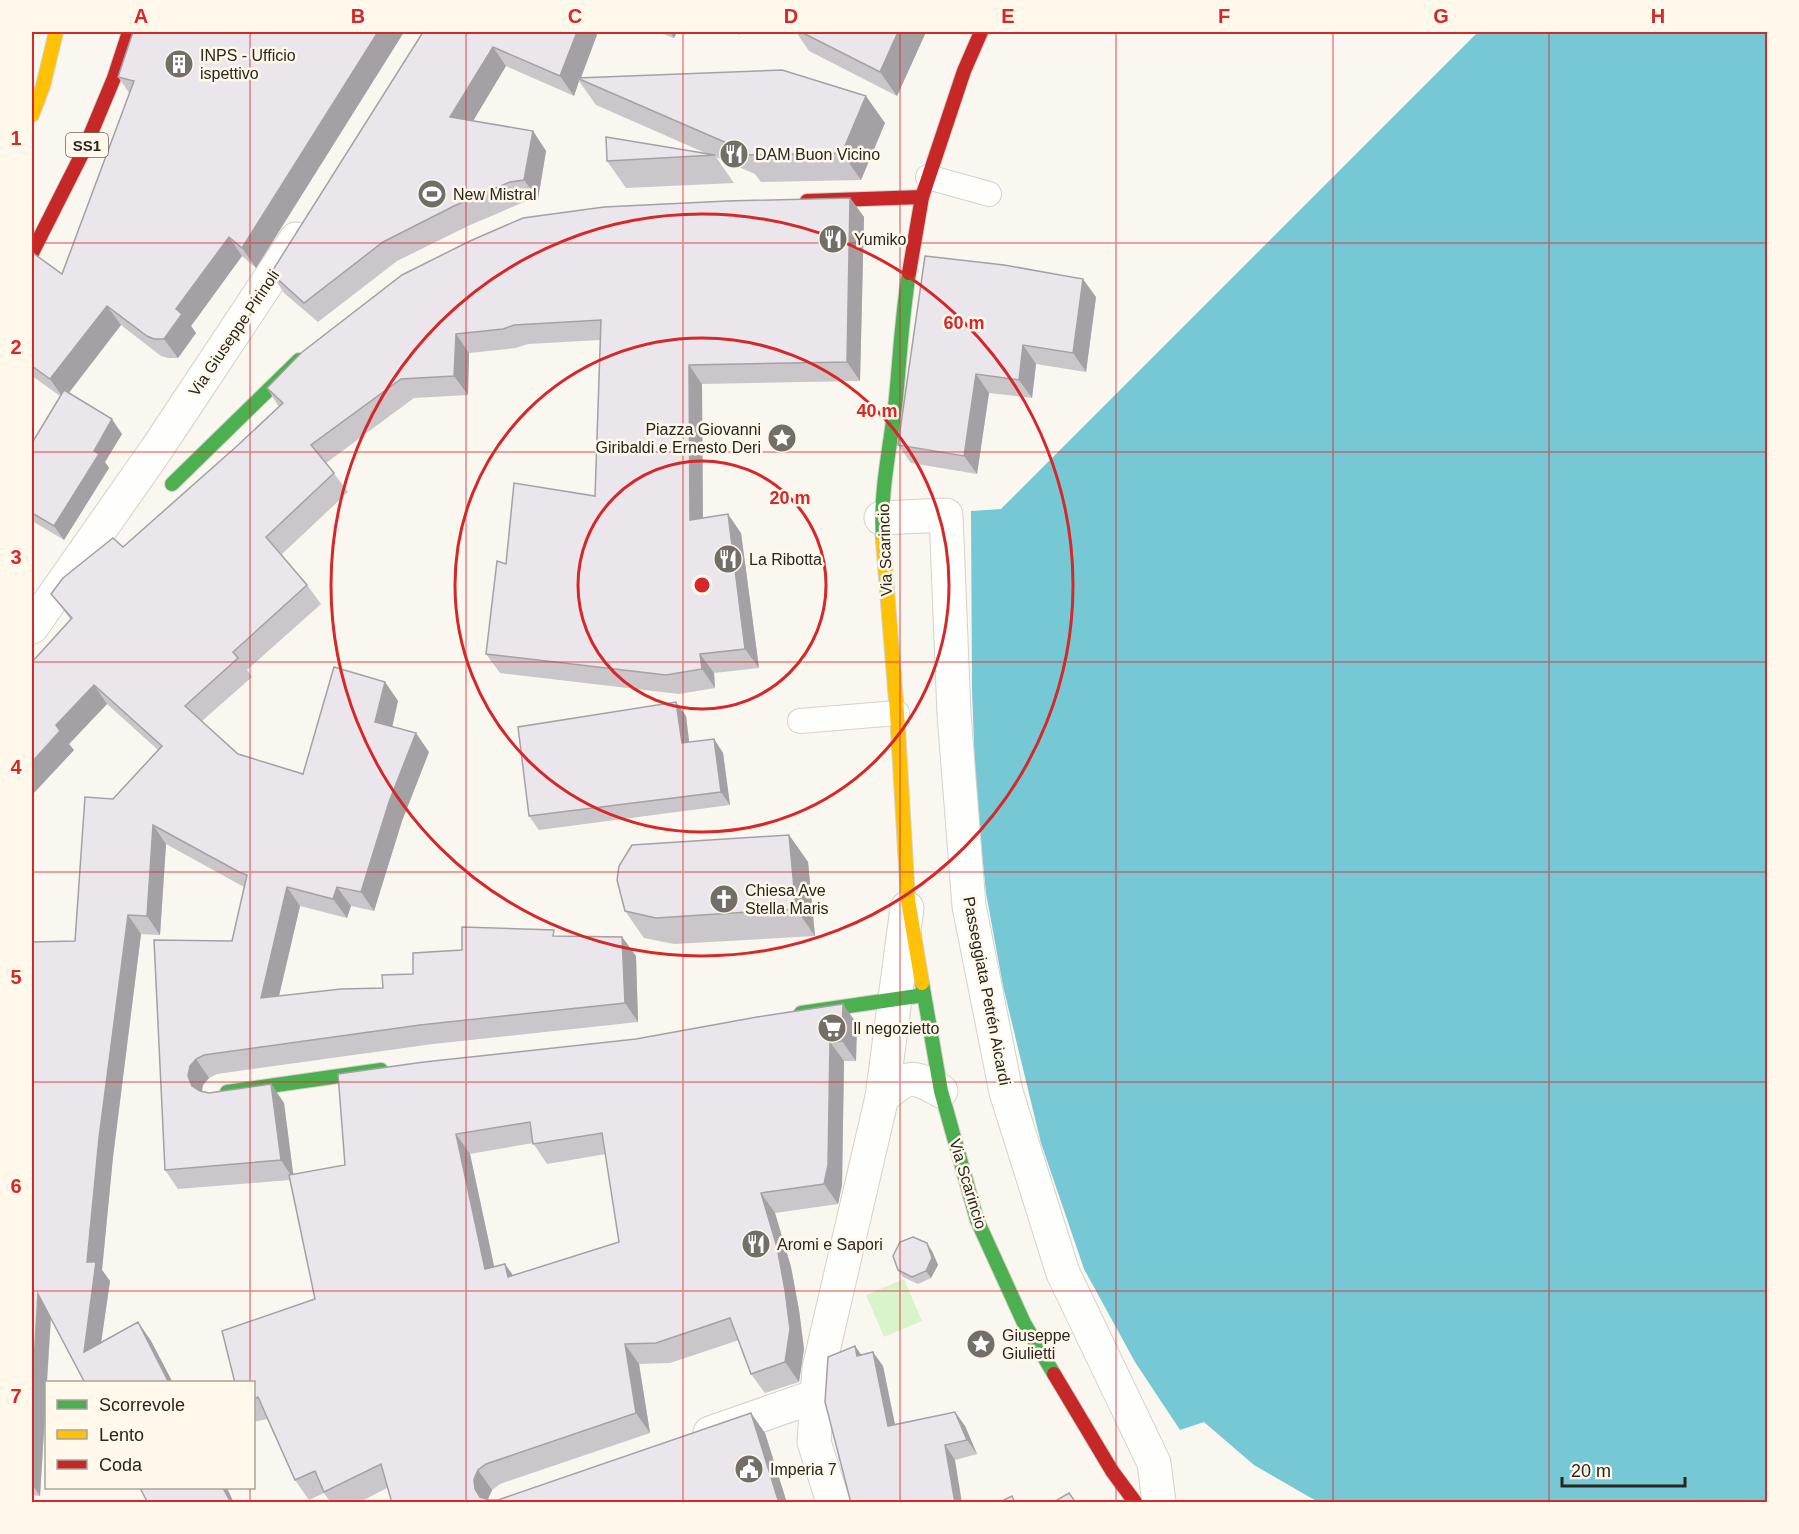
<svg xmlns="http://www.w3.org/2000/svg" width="1799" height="1534" viewBox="0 0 1799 1534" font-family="Helvetica,sans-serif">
<rect width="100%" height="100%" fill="#faf7f0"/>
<path fill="#d9f4cb" d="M 904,1279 L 922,1321 L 884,1337 L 866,1295 Z"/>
<path fill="#76c8d4" d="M 1478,32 L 1767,32 L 1767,1502 L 1318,1502 L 1254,1465 L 1204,1422 L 1180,1430 L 1135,1362 L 1084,1269 L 1041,1143 L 1003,986 L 986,893 L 976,794 L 972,691 L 971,511 L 1001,509 Z"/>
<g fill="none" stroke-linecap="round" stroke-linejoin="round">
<g stroke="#d5d1ca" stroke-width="26">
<g id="lane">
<path d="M 928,177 L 989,194"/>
<path d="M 800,721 L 897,713"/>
</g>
</g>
<g stroke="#d5d1ca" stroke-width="35">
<g id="street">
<path d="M 881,518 L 946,515 L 954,714 L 969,906 L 1006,1092 L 1063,1273 L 1154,1463 L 1159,1502"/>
<path d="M 32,627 L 156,450 L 296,239"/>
<path d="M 882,1097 C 910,1075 910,1074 941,1091"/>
<path d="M 710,1433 L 816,1396"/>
<path d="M 833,1502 L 814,1442 L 819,1368 L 882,1097 L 907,908"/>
</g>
</g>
<g stroke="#d5d1ca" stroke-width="16">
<g id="fast">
<path d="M 172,484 L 299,360"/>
<path d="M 883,541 C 879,493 891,445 896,398 C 900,356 902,315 909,273"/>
<path d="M 922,983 L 941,1091 L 977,1220 L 1024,1323 L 1054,1374"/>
<path d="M 801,1013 L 924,995"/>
<path d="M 227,1092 L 381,1070"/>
</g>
</g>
<g stroke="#d5d1ca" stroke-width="16">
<g id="slow">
<path d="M 32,115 L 43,86 L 56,32"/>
<path d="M 883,541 L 897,713 L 908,900 L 922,983"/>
</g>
</g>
<g stroke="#d5d1ca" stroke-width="16">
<g id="jam">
<path d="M 807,201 L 922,197"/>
<path d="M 32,253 L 84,150 L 114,78 L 129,32"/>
<path d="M 909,273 L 922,197 L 964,71 L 981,32"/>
<path d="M 1054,1374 L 1112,1471 L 1135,1502"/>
</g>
</g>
<use href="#lane" stroke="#fefefd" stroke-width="24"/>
<use href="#street" stroke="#fefefd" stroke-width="33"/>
<use href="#fast" stroke="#4caf50" stroke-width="14"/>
<use href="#slow" stroke="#ffc107" stroke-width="14"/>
<use href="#jam" stroke="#c62828" stroke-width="14"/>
</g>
<g fill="#cac6ca" fill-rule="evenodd">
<path d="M 133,32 L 404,32 L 256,268 L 242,256 L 191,326 L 196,333 L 178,358 L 168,358 L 161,356 L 121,325 L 69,393 L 122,434 L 105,462 L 109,468 L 64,540 L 32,521 L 32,443 L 60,396 L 32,376 L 32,254 L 62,274 L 130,94 L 118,77 Z"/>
<path d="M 423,32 L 598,32 L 581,78 L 885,123 L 861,180 L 761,182 L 755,174 L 716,157 L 734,183 L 626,188 L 607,161 L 710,155 L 596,105 L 579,81 L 574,96 L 506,66 L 473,121 L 533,131 L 546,151 L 538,199 L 524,202 L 468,226 L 397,261 L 318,322 L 284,293 L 271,273 Z"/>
<path d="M 657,32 L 677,32 L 674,38 Z"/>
<path d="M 732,32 L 742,32 L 740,35 Z"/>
<path d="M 796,32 L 926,32 L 897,96 L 809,51 Z"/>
<path d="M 850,198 L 864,217 L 860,381 L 702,384 L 703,518 L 741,533 L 759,668 L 714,673 L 715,688 L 679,694 L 500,673 L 486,654 L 506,564 L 595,496 L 600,340 L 528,344 L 516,348 L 469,353 L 468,395 L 414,398 L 326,463 L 348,492 L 281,555 L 307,585 L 321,604 L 247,670 L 252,677 L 202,721 L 238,754 L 303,774 L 385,682 L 398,701 L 392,727 L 429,752 L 402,821 L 374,911 L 351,906 L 347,918 L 300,906 L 279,996 L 383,988 L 413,974 L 462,950 L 558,936 L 622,937 L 636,956 L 638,1022 L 433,1044 L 217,1074 L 209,1078 L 203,1085 L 202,1092 L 209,1093 L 271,1084 L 284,1103 L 293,1174 L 345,1165 L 857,1024 L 856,1061 L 844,1061 L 842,1185 L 838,1204 L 775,1213 L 791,1267 L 799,1310 L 804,1349 L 799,1382 L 765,1393 L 751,1374 L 739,1340 L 670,1363 L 639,1364 L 650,1433 L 500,1484 L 492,1490 L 488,1499 L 489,1500 L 498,1500 L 765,1433 L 787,1503 L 392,1503 L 387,1488 L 358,1503 L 331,1503 L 324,1493 L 309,1500 L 295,1480 L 267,1419 L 254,1422 L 254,1383 L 315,1299 L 290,1180 L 178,1189 L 165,1170 L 154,940 L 232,941 L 244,887 L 166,844 L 160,935 L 141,934 L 113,1157 L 102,1270 L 110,1281 L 101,1342 L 138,1322 L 151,1341 L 173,1383 L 85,1383 L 51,1319 L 40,1496 L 32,1495 L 32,942 L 75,941 L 113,799 L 158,750 L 107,704 L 69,744 L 74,750 L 32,795 L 71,620 L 51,594 L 123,547 L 237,446 L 279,407 L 267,388 ZM 533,1143 L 547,1164 L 606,1154 L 619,1242 L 513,1276 L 505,1264 L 494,1267 L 470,1154 Z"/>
<path d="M 1004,265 L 1096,297 L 1086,372 L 1036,364 L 1032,398 L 989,393 L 977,474 L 911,463 L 898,445 Z"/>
<path d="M 686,716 L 689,742 L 714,739 L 723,753 L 730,805 L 539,830 L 529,816 Z"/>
<path d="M 789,835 L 808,862 L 815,936 L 674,944 L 644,938 L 625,911 Z"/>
<path d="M 932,1251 L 938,1265 L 931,1278 L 918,1284 L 903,1277 L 898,1270 Z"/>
<path d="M 855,1346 L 861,1355 L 883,1366 L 895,1424 L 955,1412 L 965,1426 L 977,1454 L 955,1460 L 851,1503 Z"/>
</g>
<g fill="#a4a1a4">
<path d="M 378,32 L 404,32 L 256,268 L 242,248 Z"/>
<path d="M 577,32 L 598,32 L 580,80 L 577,78 L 579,81 L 574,96 L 560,76 Z"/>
<path d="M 670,32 L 677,32 L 674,38 Z"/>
<path d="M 898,32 L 926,32 L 897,96 L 880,72 Z"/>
<path d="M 493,47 L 506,66 L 464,136 L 450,117 Z"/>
<path d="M 866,96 L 885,123 L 861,180 L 842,153 Z"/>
<path d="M 533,131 L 546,151 L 538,199 L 524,180 Z"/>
<path d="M 850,198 L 864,217 L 860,381 L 847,362 Z"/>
<path d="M 229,237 L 242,256 L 191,326 L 196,333 L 178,358 L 164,339 L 176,309 Z"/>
<path d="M 1083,279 L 1096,297 L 1086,372 L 1073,353 Z"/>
<path d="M 107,306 L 121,325 L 64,399 L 50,379 Z"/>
<path d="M 456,334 L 469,353 L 468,395 L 454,376 Z"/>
<path d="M 1023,345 L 1036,364 L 1032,398 L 1019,380 Z"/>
<path d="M 689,365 L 702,384 L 703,539 L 690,520 Z"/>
<path d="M 976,374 L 989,393 L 977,474 L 964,456 Z"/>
<path d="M 112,419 L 122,434 L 105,462 L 109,468 L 64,540 L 54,526 L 94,451 Z"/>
<path d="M 728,514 L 741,533 L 759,668 L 745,649 Z"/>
<path d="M 700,654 L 714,673 L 715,688 L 702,669 Z"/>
<path d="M 385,682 L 398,701 L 389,741 L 375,722 Z"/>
<path d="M 94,685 L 107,704 L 69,744 L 74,750 L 32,795 L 32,762 L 56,725 Z"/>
<path d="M 676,702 L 686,716 L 691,757 L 682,743 Z"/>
<path d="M 416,733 L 429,752 L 402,821 L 374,911 L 361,892 L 389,802 Z"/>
<path d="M 714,739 L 723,753 L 730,805 L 721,792 Z"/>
<path d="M 153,825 L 166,844 L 160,935 L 147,916 Z"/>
<path d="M 789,835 L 808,862 L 815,936 L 796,909 Z"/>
<path d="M 287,887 L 300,906 L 274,1017 L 261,998 Z"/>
<path d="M 337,887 L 351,906 L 347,918 L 333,899 Z"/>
<path d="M 128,915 L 141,934 L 113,1157 L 102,1270 L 110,1281 L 97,1371 L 84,1352 L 87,1262 L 99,1138 Z"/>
<path d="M 622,937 L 636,956 L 638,1022 L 625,1003 Z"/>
<path d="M 843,1004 L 857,1024 L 856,1061 L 842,1041 Z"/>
<path d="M 830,1042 L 844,1061 L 842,1185 L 838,1204 L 824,1184 Z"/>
<path d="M 196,1059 L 209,1078 L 203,1085 L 201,1095 L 192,1086 L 188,1076 L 190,1066 Z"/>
<path d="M 271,1084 L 284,1103 L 294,1180 L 281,1160 Z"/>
<path d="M 456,1134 L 470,1154 L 499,1289 L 485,1269 Z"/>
<path d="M 761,1193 L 775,1213 L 791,1267 L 799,1310 L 804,1349 L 799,1382 L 785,1362 Z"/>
<path d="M 927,1243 L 932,1251 L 938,1265 L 931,1278 L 926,1271 Z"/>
<path d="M 505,1264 L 519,1284 L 508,1277 Z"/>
<path d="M 38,1294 L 51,1313 L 40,1496 L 32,1484 L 32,1396 Z"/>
<path d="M 138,1322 L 151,1341 L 173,1383 L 169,1383 Z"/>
<path d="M 625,1344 L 639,1364 L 650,1433 L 636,1413 Z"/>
<path d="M 855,1346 L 865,1360 L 857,1356 Z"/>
<path d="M 873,1352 L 883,1366 L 898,1440 L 888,1426 Z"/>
<path d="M 955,1412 L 965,1426 L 977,1454 L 967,1440 Z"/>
<path d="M 751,1413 L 765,1433 L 787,1503 L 779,1503 Z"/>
<path d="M 945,1445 L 955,1460 L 962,1503 L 955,1503 Z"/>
<path d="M 478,1470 L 492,1490 L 488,1499 L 488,1503 L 484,1503 L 475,1489 L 474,1479 Z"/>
<path d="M 223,1488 L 227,1488 L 234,1503 L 231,1503 Z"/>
</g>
<g fill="#ebe6eb" stroke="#a4a1a4" stroke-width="1.5" fill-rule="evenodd">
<path d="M 133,32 L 378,32 L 242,248 L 229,237 L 176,309 L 182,314 L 164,339 L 154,339 L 147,336 L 107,306 L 50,379 L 32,366 L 32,254 L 33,253 L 62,274 L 134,81 L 118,77 Z"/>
<path d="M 423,32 L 577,32 L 560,76 L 493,47 L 450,117 L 533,131 L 524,180 L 510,182 L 454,206 L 383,242 L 304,303 L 271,273 Z"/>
<path d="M 801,32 L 898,32 L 880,72 Z"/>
<path d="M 782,70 L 866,96 L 842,153 L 742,155 L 743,150 L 577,78 Z"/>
<path d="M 606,137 L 715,155 L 607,161 Z"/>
<path d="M 850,198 L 847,362 L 689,365 L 690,520 L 728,514 L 745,649 L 700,654 L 702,669 L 666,675 L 486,654 L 497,561 L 506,564 L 514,483 L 595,496 L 601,320 L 514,325 L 503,329 L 456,334 L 454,376 L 401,379 L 311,445 L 334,473 L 266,537 L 307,585 L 233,652 L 238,658 L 185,706 L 238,754 L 303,774 L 334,667 L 385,682 L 375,722 L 416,733 L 389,802 L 361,892 L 337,887 L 333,899 L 287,887 L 261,998 L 341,989 L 383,988 L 382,975 L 413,974 L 413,953 L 462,950 L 462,927 L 554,930 L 553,936 L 622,937 L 625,1003 L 420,1025 L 204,1055 L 196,1059 L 190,1066 L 188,1076 L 192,1086 L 200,1091 L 209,1093 L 271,1084 L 281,1160 L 165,1170 L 154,940 L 232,941 L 247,875 L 239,872 L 153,825 L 147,916 L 128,915 L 99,1138 L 87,1262 L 96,1262 L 84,1352 L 138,1322 L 169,1383 L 85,1383 L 38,1294 L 32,1396 L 32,942 L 75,941 L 85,797 L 113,799 L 162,746 L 94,685 L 56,725 L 60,731 L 32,762 L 32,662 L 72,618 L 51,594 L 63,578 L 113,538 L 123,547 L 237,446 L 283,403 L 267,388 L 301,353 L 402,275 L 470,241 L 523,218 L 604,207 L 727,201 Z"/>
<path d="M 925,256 L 1004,265 L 1083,279 L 1073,353 L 1023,345 L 1019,380 L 976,374 L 964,456 L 898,445 Z"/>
<path d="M 64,390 L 112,419 L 94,451 L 99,454 L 54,526 L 32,513 L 32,443 Z"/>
<path d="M 676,702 L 682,743 L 714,739 L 721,792 L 529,816 L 518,727 Z"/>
<path d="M 789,835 L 796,909 L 656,918 L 625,911 L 617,880 L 619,866 L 632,845 Z"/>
<path d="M 843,1004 L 842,1041 L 830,1042 L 828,1165 L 824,1184 L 761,1193 L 777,1247 L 785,1290 L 790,1329 L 785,1362 L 751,1374 L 730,1318 L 656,1343 L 625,1344 L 636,1413 L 486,1464 L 478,1470 L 474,1479 L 475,1489 L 480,1497 L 489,1500 L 498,1500 L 751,1413 L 779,1503 L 392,1503 L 381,1464 L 324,1492 L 315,1471 L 295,1480 L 258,1397 L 254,1399 L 254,1383 L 235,1383 L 222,1331 L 315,1299 L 289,1175 L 345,1165 L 338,1074 L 424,1062 L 636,1039 L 757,1017 ZM 530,1122 L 533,1144 L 602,1133 L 619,1242 L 508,1277 L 505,1264 L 485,1269 L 456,1134 Z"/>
<path d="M 913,1237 L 927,1243 L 932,1258 L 926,1271 L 912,1277 L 898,1270 L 893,1256 L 900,1242 Z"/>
<path d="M 855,1346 L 857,1356 L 873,1352 L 888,1426 L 955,1412 L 967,1440 L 945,1445 L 955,1503 L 851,1503 L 825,1402 L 828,1357 Z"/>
<path d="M 140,1488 L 223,1488 L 231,1503 L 148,1503 Z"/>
<path d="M 1069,1493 L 1076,1503 L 1052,1503 Z"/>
<path d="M 1012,1496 L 1015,1503 L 998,1503 Z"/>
</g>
<path fill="none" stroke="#d62828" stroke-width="1.5" stroke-opacity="0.55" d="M 250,32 L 250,1382M 466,32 L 466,1502M 683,32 L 683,1502M 900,32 L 900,1502M 1116,32 L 1116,1502M 1333,32 L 1333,1502M 1549,32 L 1549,1502M 32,243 L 1768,243M 32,452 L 1768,452M 32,662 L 1768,662M 32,872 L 1768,872M 32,1082 L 1768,1082M 32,1291 L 1768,1291M 250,1488 L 250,1502"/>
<g fill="none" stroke="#d62828" stroke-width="3">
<circle cx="702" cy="585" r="124"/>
<circle cx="702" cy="585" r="247"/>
<circle cx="702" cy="585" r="371"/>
</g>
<defs>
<g id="building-disc" transform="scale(1.5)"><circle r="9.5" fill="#736e67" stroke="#fff8eb"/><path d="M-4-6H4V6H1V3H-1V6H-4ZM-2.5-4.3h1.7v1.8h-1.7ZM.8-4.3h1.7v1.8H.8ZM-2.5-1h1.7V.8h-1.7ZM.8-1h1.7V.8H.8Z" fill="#fff"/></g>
<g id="restaurant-disc" transform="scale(1.5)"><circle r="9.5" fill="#736e67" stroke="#fff8eb"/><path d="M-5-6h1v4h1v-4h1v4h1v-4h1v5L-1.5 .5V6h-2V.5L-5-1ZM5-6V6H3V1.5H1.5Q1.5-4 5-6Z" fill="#fff"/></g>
<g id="stadium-disc" transform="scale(1.5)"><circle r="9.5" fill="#736e67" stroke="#fff8eb"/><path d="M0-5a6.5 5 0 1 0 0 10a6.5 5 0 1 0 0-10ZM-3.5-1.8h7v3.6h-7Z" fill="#fff"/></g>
<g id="sight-disc" transform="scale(1.5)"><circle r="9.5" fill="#736e67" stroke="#fff8eb"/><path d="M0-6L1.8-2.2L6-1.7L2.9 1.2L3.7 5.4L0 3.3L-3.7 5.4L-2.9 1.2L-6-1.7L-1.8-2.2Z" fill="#fff"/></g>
<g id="church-disc" transform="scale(1.5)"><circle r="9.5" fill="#736e67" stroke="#fff8eb"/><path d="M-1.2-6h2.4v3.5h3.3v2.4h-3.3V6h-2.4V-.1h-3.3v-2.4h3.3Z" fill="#fff"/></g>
<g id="supermarket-disc" transform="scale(1.5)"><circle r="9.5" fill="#736e67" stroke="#fff8eb"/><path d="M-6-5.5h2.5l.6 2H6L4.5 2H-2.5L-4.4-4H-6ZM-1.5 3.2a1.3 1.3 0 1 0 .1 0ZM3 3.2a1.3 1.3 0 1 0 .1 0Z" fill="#fff"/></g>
<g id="civic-disc" transform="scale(1.5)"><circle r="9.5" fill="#736e67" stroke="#fff8eb"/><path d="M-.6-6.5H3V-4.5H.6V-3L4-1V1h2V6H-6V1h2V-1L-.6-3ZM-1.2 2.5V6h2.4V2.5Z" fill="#fff"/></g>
</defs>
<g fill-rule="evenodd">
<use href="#building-disc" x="179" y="64"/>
<use href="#restaurant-disc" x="734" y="154"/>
<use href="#stadium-disc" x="432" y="194"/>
<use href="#restaurant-disc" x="833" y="239"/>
<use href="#sight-disc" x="782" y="438"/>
<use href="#restaurant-disc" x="728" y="559"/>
<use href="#church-disc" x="724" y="899"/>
<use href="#supermarket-disc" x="832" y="1028"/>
<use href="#restaurant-disc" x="756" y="1244"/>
<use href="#sight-disc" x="981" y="1344"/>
<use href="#civic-disc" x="749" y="1469"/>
</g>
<g text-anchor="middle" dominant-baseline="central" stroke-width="5" stroke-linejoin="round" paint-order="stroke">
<rect fill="#fff8eb" stroke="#6a645b" stroke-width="1.5" x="66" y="133" width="42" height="24" rx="4.5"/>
<g font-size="15" font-weight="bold" fill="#2a251d">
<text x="87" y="145">SS1</text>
</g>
<g font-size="16" fill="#2a251d" stroke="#fff8eb" text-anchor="start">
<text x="200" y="55">INPS - Ufficio<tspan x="200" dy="18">ispettivo</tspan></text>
<text x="755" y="154">DAM Buon Vicino</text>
<text x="453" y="194">New Mistral</text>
<text x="854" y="239">Yumiko</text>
<text x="761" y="429" text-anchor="end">Piazza Giovanni<tspan x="761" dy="18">Giribaldi e Ernesto Deri</tspan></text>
<text x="749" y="559">La Ribotta</text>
<text x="745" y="890">Chiesa Ave<tspan x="745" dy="18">Stella Maris</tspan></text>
<text x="853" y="1028">Il negozietto</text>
<text x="777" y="1244">Aromi e Sapori</text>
<text x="1002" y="1335">Giuseppe<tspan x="1002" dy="18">Giulietti</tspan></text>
<text x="770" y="1469">Imperia 7</text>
</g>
<g font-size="16" fill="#2a251d" stroke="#fff8eb">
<text transform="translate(234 333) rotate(-56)">Via Giuseppe Pirinoli</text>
<text transform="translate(885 550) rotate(-92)">Via Scarincio</text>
<text transform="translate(987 991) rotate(79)">Passeggiata Petrén Aicardi</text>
<text transform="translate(968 1184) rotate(73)">Via Scarincio</text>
</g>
</g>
<circle cx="702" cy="585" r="9" fill="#d62828" stroke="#fff8eb" stroke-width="3"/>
<g font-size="18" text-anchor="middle" font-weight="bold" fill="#d62828" stroke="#fff8eb" stroke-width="5" stroke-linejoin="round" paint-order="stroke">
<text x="964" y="329">60 m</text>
<text x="877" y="417">40 m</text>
<text x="790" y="504">20 m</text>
</g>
<rect width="1799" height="1534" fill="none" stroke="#fff8eb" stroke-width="66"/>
<rect x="45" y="1381" width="210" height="108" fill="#fff8eb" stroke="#aaa499" stroke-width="1.5"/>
<rect x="57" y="1400" width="30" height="9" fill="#4caf50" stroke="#aaa499" stroke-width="1.5"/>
<text x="99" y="1411" font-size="18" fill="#2a251d">Scorrevole</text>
<rect x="57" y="1430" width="30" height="9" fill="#ffc107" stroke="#aaa499" stroke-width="1.5"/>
<text x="99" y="1441" font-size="18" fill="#2a251d">Lento</text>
<rect x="57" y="1460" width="30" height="9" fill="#c62828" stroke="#aaa499" stroke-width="1.5"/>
<text x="99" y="1471" font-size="18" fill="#2a251d">Coda</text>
<path d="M1562 1477v9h123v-9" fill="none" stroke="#2a251d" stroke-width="3"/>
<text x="1571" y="1477" font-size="18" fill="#2a251d" stroke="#fff8eb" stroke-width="4.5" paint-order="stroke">20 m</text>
<rect x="33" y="33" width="1733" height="1468" fill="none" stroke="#d62828" stroke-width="2"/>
<g font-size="20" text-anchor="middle" font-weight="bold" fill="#d62828">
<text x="141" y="23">A</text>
<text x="358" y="23">B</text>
<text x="575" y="23">C</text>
<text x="791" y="23">D</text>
<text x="1008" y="23">E</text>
<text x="1224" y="23">F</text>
<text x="1441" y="23">G</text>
<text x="1658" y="23">H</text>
<text x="16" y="145">1</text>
<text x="16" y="354">2</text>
<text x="16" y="564">3</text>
<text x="16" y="774">4</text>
<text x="16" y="984">5</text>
<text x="16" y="1193">6</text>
<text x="16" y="1403">7</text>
</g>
</svg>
